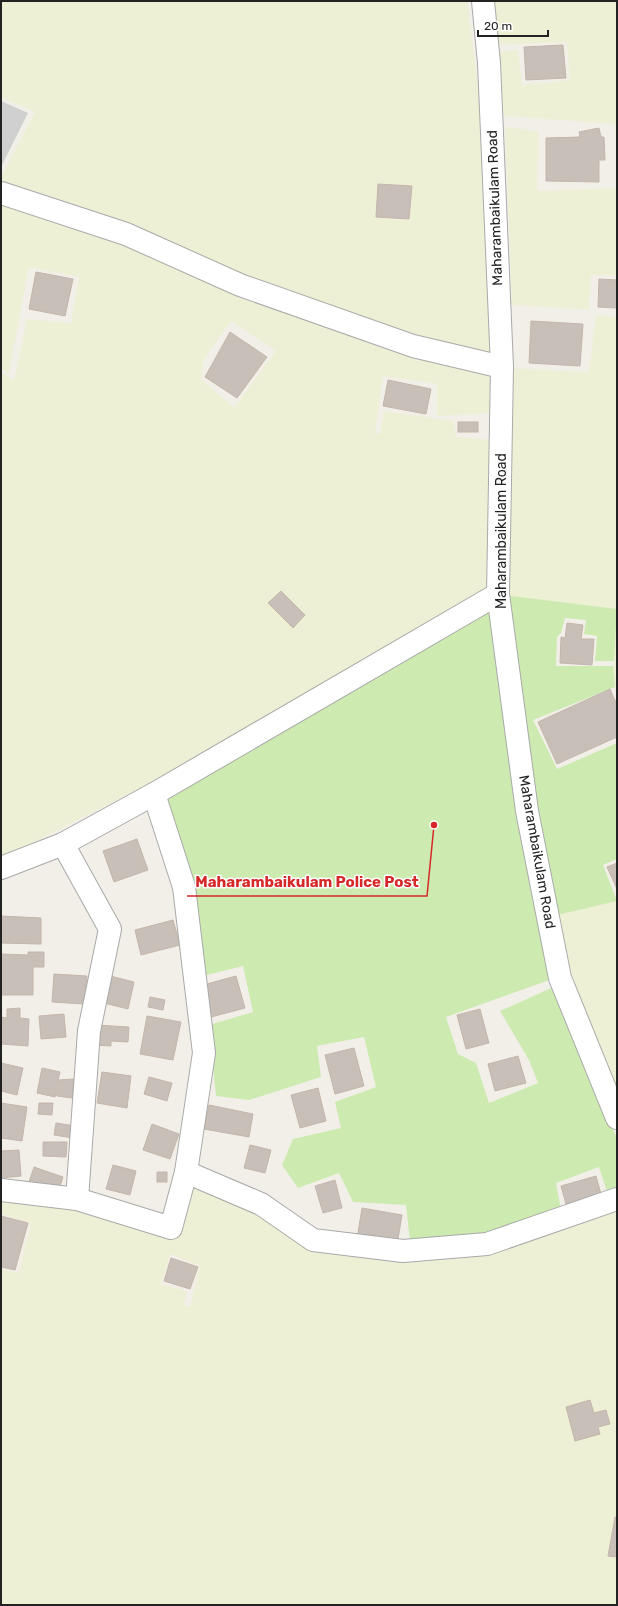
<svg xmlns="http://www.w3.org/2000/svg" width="618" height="1606" viewBox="0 0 618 1606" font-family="Rubik,sans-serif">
<rect width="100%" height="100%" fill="#f2efe9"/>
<path fill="#d0d0d0" d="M 1,101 L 28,113 L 1,167 Z"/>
<g fill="#eef0d5" fill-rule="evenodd">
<path d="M 1,1 L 467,1 L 492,191 L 498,361 L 240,281 L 1,189 L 1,177 L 35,112 L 1,97 Z"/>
<path d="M 489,1 L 617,1 L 617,161 L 615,124 L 504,116 L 495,52 L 518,50 L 522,85 L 570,80 L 567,42 L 493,45 Z"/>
<path d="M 505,127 L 539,131 L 537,191 L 617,188 L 617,276 L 591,275 L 589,310 L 512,305 Z"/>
<path d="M 1,199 L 126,240 L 364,341 L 497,372 L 496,413 L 437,416 L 437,384 L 383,376 L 375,433 L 380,434 L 384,411 L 454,421 L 456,437 L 496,440 L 492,590 L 256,729 L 1,859 L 1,372 L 14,381 L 27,319 L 71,323 L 79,277 L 29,267 L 9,374 L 1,368 ZM 231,321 L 276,351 L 234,408 L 201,379 L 204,359 Z"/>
<path d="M 596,315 L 617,317 L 617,693 L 615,687 L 613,666 L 617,609 L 504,595 L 507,368 L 589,372 Z"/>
<path d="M 617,901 L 617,1099 L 560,955 L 553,916 Z"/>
<path d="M 190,1182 L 257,1209 L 313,1247 L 403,1256 L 617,1205 L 617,1605 L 1,1605 L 1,1269 L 19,1273 L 31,1223 L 1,1214 L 1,1194 L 175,1229 ZM 171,1254 L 200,1266 L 190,1307 L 184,1306 L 187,1291 L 161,1284 Z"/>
</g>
<g fill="#cdebb0">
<path d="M 504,595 L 617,609 L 614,661 L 595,661 L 597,636 L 584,634 L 586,620 L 565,618 L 561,633 L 557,637 L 556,666 L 613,666 L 615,687 L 533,720 L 557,769 L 617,743 L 617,859 L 603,865 L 617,901 L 553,916 Z"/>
<path d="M 494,603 L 555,978 L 446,1017 L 458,1054 L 476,1063 L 489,1103 L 538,1083 L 529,1060 L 500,1011 L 558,985 L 602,1105 L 617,1138 L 617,1195 L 609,1198 L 599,1167 L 556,1183 L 561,1210 L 486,1236 L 410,1242 L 406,1205 L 353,1202 L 339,1173 L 298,1188 L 282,1165 L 293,1139 L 341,1128 L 335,1102 L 376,1087 L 364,1037 L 317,1046 L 321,1077 L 249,1100 L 216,1096 L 209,1025 L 253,1012 L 243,966 L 203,976 L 160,798 Z"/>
</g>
<g fill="#c7bfb8" stroke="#c4b6ab">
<path d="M 563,45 L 566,78 L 526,80 L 524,47 Z"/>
<path d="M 599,128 L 601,137 L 604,137 L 605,160 L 599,160 L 599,182 L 546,181 L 546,138 L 580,137 L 579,132 Z"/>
<path d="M 378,184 L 412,186 L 409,219 L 376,217 Z"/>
<path d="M 36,272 L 73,279 L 65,316 L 29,309 Z"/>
<path d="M 599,279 L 617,280 L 617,308 L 598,307 Z"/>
<path d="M 531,321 L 583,324 L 580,366 L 529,363 Z"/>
<path d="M 230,332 L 267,357 L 237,398 L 205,377 Z"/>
<path d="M 388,380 L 431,389 L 426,414 L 383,406 Z"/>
<rect x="458" y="422" width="20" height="10"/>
<path d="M 281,591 L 305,615 L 293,628 L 268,603 Z"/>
<path d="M 567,623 L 583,625 L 581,639 L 594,639 L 592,665 L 560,663 L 561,637 L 565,638 Z"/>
<path d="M 610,689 L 617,705 L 617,737 L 557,764 L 538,722 Z"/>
<path d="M 137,839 L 148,870 L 114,882 L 103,851 Z"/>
<path d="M 617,863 L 617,889 L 607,867 Z"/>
<path d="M 1,916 L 41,918 L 41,944 L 1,943 Z"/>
<path d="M 173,920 L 180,945 L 141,955 L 135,930 Z"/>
<path d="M 28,952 L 44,952 L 44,967 L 33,967 L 33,995 L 1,995 L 1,954 L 28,955 Z"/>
<path d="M 54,974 L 87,976 L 84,1004 L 52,1002 Z"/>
<path d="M 106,975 L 134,982 L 128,1009 L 100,1002 Z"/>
<path d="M 236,976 L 245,1008 L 211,1017 L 203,985 Z"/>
<path d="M 150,997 L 165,1000 L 163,1010 L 148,1007 Z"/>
<path d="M 20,1008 L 20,1018 L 29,1019 L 28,1046 L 1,1044 L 1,1017 L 7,1018 L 7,1009 Z"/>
<path d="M 480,1009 L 489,1043 L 466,1049 L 457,1015 Z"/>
<path d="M 64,1014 L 66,1037 L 41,1039 L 39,1016 Z"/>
<path d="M 147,1016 L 181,1022 L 173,1060 L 140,1054 Z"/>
<path d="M 95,1025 L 129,1027 L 128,1042 L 111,1041 L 111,1046 L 93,1045 Z"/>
<path d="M 354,1048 L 364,1086 L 335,1094 L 325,1055 Z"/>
<path d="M 518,1056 L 526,1083 L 495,1091 L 488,1064 Z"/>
<path d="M 1,1063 L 23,1068 L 17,1095 L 1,1091 Z"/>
<path d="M 42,1068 L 60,1072 L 58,1080 L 74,1079 L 72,1098 L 57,1096 L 56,1093 L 55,1097 L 37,1093 Z"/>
<path d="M 102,1072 L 131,1076 L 127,1108 L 97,1103 Z"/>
<path d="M 149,1077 L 172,1083 L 167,1101 L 144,1094 Z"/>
<path d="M 318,1088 L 326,1121 L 300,1128 L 291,1095 Z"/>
<path d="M 1,1103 L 27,1107 L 22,1141 L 1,1138 Z"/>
<path d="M 39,1103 L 53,1103 L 52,1115 L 38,1114 Z"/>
<path d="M 209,1105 L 253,1114 L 249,1137 L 204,1129 Z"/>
<path d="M 56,1123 L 75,1126 L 73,1138 L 54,1135 Z"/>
<path d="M 152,1124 L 179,1134 L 170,1159 L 143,1150 Z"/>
<path d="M 43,1142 L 67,1142 L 66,1157 L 43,1156 Z"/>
<path d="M 250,1145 L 271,1150 L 265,1173 L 244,1168 Z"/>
<path d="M 19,1150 L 21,1176 L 1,1178 L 1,1151 Z"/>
<path d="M 113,1165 L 136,1171 L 130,1195 L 106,1189 Z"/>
<path d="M 34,1167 L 63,1177 L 58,1192 L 29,1182 Z"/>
<rect x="157" y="1172" width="10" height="10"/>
<path d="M 596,1176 L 601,1194 L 566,1204 L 561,1186 Z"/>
<path d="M 335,1180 L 342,1208 L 323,1213 L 315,1186 Z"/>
<path d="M 362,1208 L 402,1215 L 397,1245 L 357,1239 Z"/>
<path d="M 1,1216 L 28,1223 L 15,1270 L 1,1267 Z"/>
<path d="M 171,1258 L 198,1267 L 190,1289 L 164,1281 Z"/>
<path d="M 590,1400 L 594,1413 L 606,1410 L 610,1424 L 598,1427 L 600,1434 L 575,1441 L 566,1407 Z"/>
<path d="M 615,1517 L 617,1517 L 617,1557 L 608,1556 Z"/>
</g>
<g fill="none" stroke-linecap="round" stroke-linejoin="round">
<g stroke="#a9a9a9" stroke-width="24">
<g id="minor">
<path d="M 483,1 L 489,63 L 502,367 L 498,594 L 527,811 L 560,978 L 617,1118"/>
<path d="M 1,193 L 126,234 L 240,285 L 413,346 L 502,367"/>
<path d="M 63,844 L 110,929 L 89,1031 L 77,1199"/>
<path d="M 1,868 L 63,844 L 154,794 L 498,594"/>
<path d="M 186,1172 L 261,1204 L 313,1240 L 403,1251 L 487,1244 L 617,1199"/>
<path d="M 1,1190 L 77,1199 L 171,1228 L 186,1172 L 204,1053 L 184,887 L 154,794"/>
</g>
</g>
<use href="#minor" stroke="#fff" stroke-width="22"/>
</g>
<g text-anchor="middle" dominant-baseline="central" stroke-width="3" stroke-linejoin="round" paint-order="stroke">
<g font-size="14" fill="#222" stroke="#fff">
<text transform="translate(495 208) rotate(-92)">Maharambaikulam Road</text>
<text transform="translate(501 531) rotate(-90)">Maharambaikulam Road</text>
<text transform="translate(537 852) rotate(80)">Maharambaikulam Road</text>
</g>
</g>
<path fill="none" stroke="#d62828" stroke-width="1.5" d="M434 825L427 896H187"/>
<circle fill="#d62828" stroke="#fff" stroke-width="1.5" cx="434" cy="825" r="4"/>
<g font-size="15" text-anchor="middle" font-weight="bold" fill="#d62828" stroke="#fff" stroke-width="3" stroke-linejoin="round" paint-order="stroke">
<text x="307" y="887">Maharambaikulam Police Post</text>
</g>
<rect width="618" height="1606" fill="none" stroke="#222222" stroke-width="4"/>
<path d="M478 30v6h70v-6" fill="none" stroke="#222222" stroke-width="2"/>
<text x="484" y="30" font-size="12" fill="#222222" stroke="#ffffff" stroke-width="3" paint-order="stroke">20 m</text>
</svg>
